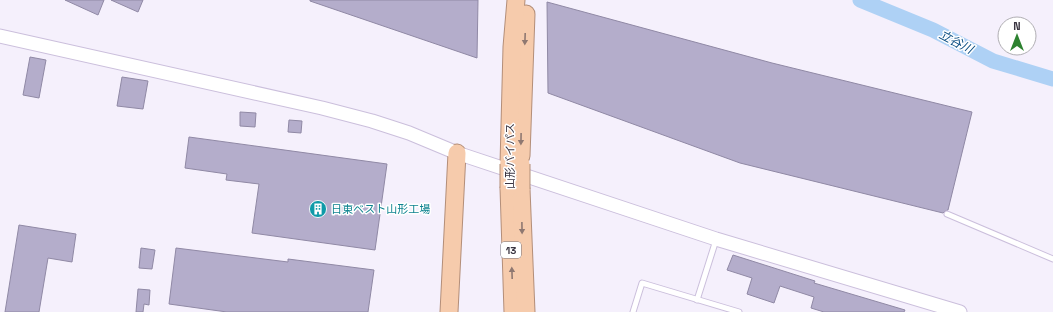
<svg xmlns="http://www.w3.org/2000/svg" width="1053" height="312" viewBox="0 0 1053 312" font-family="'Space Grotesk','Noto Sans JP',sans-serif">
<rect width="100%" height="100%" fill="#f5f0fc"/>
<g fill="none" stroke-linecap="round" stroke-linejoin="round">
<path stroke="#aed1f5" stroke-width="15" d="M 860,0 L 933,30 L 993,61 L 1053,79"/>
</g>
<g fill="#b4adcb" stroke="#9089a5">
<path d="M 65,0 L 104,0 L 98,15 Z"/>
<path d="M 111,0 L 143,0 L 138,12 Z"/>
<path d="M 310,0 L 478,0 L 477,58 L 310,1 Z"/>
<path d="M 547,2 L 772,63 L 972,112 L 948,210 L 945,211 L 943,213 L 740,163 L 548,93 Z"/>
<path d="M 30,57 L 46,60 L 39,98 L 23,95 Z"/>
<path d="M 122,77 L 148,81 L 143,109 L 117,106 Z"/>
<path d="M 240,112 L 256,113 L 255,127 L 240,126 Z"/>
<path d="M 289,120 L 302,121 L 301,133 L 288,132 Z"/>
<path d="M 189,137 L 387,164 L 375,250 L 252,233 L 259,184 L 226,180 L 227,174 L 185,168 Z"/>
<path d="M 19,225 L 76,234 L 72,262 L 48,258 L 39,312 L 5,312 Z"/>
<path d="M 141,248 L 155,250 L 152,269 L 139,268 Z"/>
<path d="M 176,248 L 288,262 L 288,259 L 374,270 L 368,312 L 227,312 L 169,304 Z"/>
<path d="M 733,255 L 815,281 L 814,283 L 905,310 L 904,312 L 824,312 L 811,308 L 814,297 L 780,286 L 774,303 L 747,294 L 752,278 L 727,270 Z"/>
<path d="M 138,289 L 150,290 L 149,305 L 144,304 L 143,312 L 136,312 Z"/>
</g>
<g fill="none" stroke-linecap="round" stroke-linejoin="round">
<g stroke="#cbbfdc" stroke-width="7">
<g id="service">
<path d="M 947,214 L 1053,259"/>
<path d="M 697,300 L 716,240"/>
<path d="M 633,312 L 642,283 L 739,312"/>
</g>
</g>
<g stroke="#cbbfdc" stroke-width="15">
<path id="tertiary" d="M 0,36 L 322,108 L 372,121 L 409,133 L 457,153 L 716,239 L 960,312"/>
</g>
<g stroke="#b38e79" stroke-width="19">
<g id="trunk">
<path d="M 521,156 L 526,14"/>
<path d="M 509,164 L 512,47 L 516,0"/>
<path d="M 509,188 L 513,312"/>
<path d="M 521,189 L 526,312"/>
<path d="M 449,312 L 457,153"/>
</g>
</g>
<use href="#service" stroke="#fff" stroke-width="5"/>
<use href="#tertiary" stroke="#fff" stroke-width="13"/>
<use href="#trunk" stroke="#f6cbac" stroke-width="17"/>
<g stroke="#b38e79" stroke-width="19" stroke-linecap="butt">
<g id="trunk-bridge">
<path d="M 509,164 L 509,188"/>
<path d="M 521,164 L 521,189"/>
</g>
</g>
<use href="#trunk-bridge" stroke="#f6cbac" stroke-width="17"/>
</g>
<defs><path id="oneway-solid" d="M-6-.8H1V-3.2L6.5 0L1 3.2V.8H-6Z"/></defs>
<g fill="#8f7871">
<use href="#oneway-solid" transform="translate(525 39) rotate(92)"/>
<use href="#oneway-solid" transform="translate(521 139) rotate(91)"/>
<use href="#oneway-solid" transform="translate(522 228) rotate(89)"/>
<use href="#oneway-solid" transform="translate(512 273) rotate(-92)"/>
</g>
<defs>
<g id="building-disc" transform="scale(0.9)"><circle r="9.5" fill="#0f9aa8" stroke="#fff"/><path d="M-4-6H4V6H1V3H-1V6H-4ZM-2.5-4.3h1.7v1.8h-1.7ZM.8-4.3h1.7v1.8H.8ZM-2.5-1h1.7V.8h-1.7ZM.8-1h1.7V.8H.8Z" fill="#fff"/></g>
</defs>
<g fill-rule="evenodd">
<use href="#building-disc" x="318" y="209"/>
</g>
<g text-anchor="middle" dominant-baseline="central" stroke-width="3" stroke-linejoin="round" paint-order="stroke">
<rect fill="#fff" stroke="#75727a" stroke-width="1" x="501" y="242" width="20" height="16" rx="3"/>
<g font-size="10" font-weight="bold" fill="#3a3541">
<text x="511" y="250">13</text>
</g>
<g font-size="11" fill="#3a3541" stroke="#fff">
<text transform="translate(510 156) rotate(-90)">山形バイパス</text>
</g>
<g font-size="11" fill="#0d838f" stroke="#fff" text-anchor="start">
<text x="331" y="209">日東ベスト山形工場</text>
</g>
<g font-size="12" font-style="italic" fill="#094c81" stroke="#fff">
<text transform="translate(956 42) rotate(28)">立谷川</text>
</g>
</g>
<g transform="translate(1017 36)"><circle r="19" fill="#ffffff" stroke="#b0aeb3"/>
<path d="M0-3L7 15L0 10L-7 15Z" fill="#2d8230"/>
<text y="-6" font-size="11" font-weight="bold" text-anchor="middle" fill="#3a3541">N</text>
</g>
</svg>
